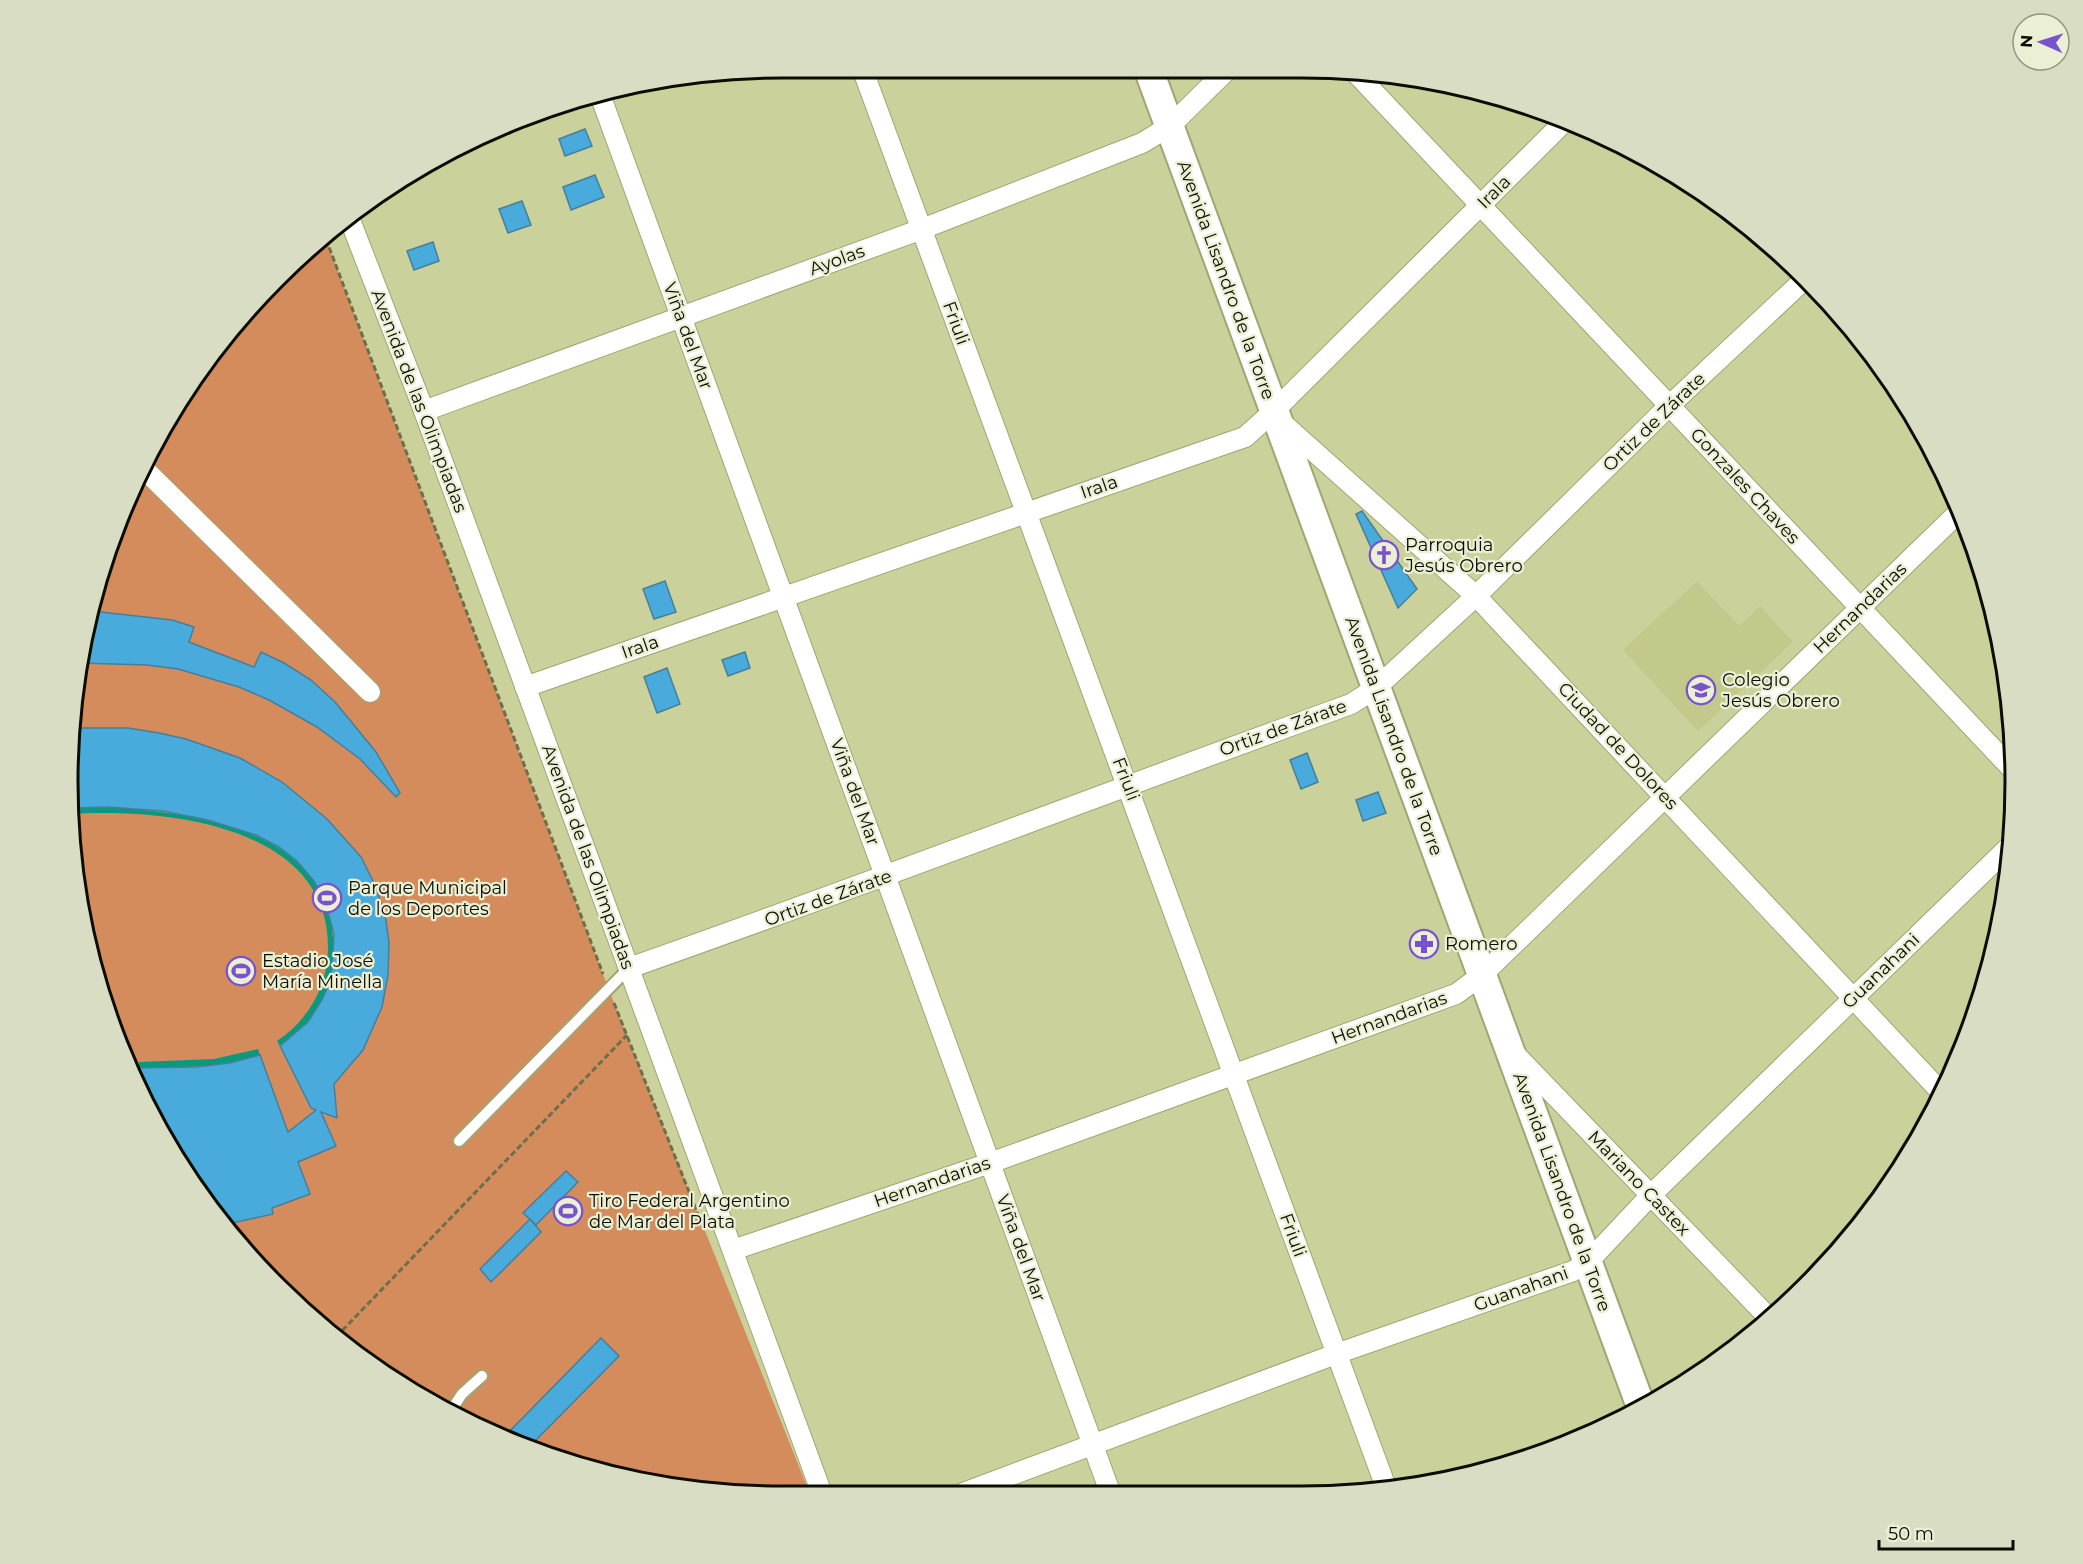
<svg xmlns="http://www.w3.org/2000/svg" width="2083" height="1564" viewBox="0 0 2083 1564" font-family="Montserrat,sans-serif">
<rect width="100%" height="100%" fill="#cbd19a"/>
<path fill="#c2c98a" d="M 1697,581 L 1739,626 L 1760,606 L 1793,642 L 1698,731 L 1623,650 Z"/>
<path fill="#d58c5d" d="M 326,239 L 609,990 L 810,1494 L 735,1495 L 553,1459 L 425,1401 L 311,1319 L 215,1217 L 122,1055 L 92,967 L 69,829 L 81,643 L 141,466 L 188,385 L 277,277 Z"/>
<g fill="#09997d">
<path d="M 108,807 C 205,814 342,831 333,961 C 331,996 309,1028 280,1046 L 277,1041 C 308,1020 327,988 328,950 C 331,824 163,808 70,814 L 70,808 Z"/>
<path d="M 258,1049 L 260,1055 C 221,1068 180,1067 139,1068 L 139,1062 L 214,1059 Z"/>
</g>
<g fill="#49abdc" stroke="#477e9a" stroke-width="1.5">
<path d="M 585,129 L 592,146 L 565,156 L 559,139 Z"/>
<path d="M 595,175 L 604,197 L 571,210 L 563,187 Z"/>
<path d="M 522,201 L 531,225 L 508,233 L 499,209 Z"/>
<path d="M 433,242 L 439,261 L 414,270 L 407,251 Z"/>
<path d="M 1362,511 L 1417,589 L 1398,608 L 1356,514 Z"/>
<path d="M 665,581 L 676,612 L 654,619 L 643,589 Z"/>
<path d="M 92,611 L 172,620 L 194,627 L 189,642 L 254,667 L 261,652 L 284,663 L 311,680 L 335,702 L 376,752 L 400,793 L 396,797 L 360,759 L 317,727 L 269,700 L 239,687 L 178,669 L 147,665 L 80,663 L 81,643 Z"/>
<path d="M 745,652 L 750,668 L 728,676 L 722,660 Z"/>
<path d="M 667,668 L 680,704 L 657,713 L 644,677 Z"/>
<path d="M 76,728 L 128,728 L 159,733 L 186,739 L 240,758 L 282,782 L 327,819 L 361,857 L 374,883 L 385,914 L 389,943 L 388,975 L 382,1007 L 363,1050 L 334,1084 L 337,1118 L 321,1112 L 336,1146 L 298,1162 L 310,1194 L 272,1208 L 273,1214 L 223,1225 L 215,1217 L 129,1068 L 196,1067 L 230,1063 L 260,1055 L 288,1132 L 316,1110 L 311,1108 L 280,1046 L 308,1022 L 322,1000 L 331,979 L 334,934 L 325,901 L 314,881 L 297,861 L 279,847 L 256,835 L 208,820 L 163,811 L 108,807 L 70,808 Z"/>
<path d="M 1307,753 L 1318,782 L 1301,789 L 1290,760 Z"/>
<path d="M 1378,792 L 1386,813 L 1363,821 L 1356,800 Z"/>
<path d="M 566,1171 L 578,1182 L 536,1225 L 523,1213 Z"/>
<path d="M 530,1219 L 541,1232 L 491,1282 L 480,1269 Z"/>
<path d="M 601,1338 L 619,1356 L 528,1448 L 504,1437 Z"/>
</g>
<g fill="none" stroke-linecap="round" stroke-linejoin="round">
<g stroke="#a0a671" stroke-width="14">
<g id="lane">
<path d="M 459,1141 L 629,968"/>
<path d="M 450,1412 L 462,1394 L 482,1376"/>
</g>
</g>
<g stroke="#a0a671" stroke-width="22">
<g id="street">
<path d="M 862,68 L 1387,1490"/>
<path d="M 1353,70 L 2013,770"/>
<path d="M 599,92 L 1110,1492"/>
<path d="M 350,220 L 424,411 L 822,1494"/>
<path d="M 424,411 L 922,229 L 1142,143 L 1170,126 L 1228,69"/>
<path d="M 1280,421 L 1476,596 L 1941,1092"/>
<path d="M 141,466 L 370,692"/>
<path d="M 525,687 L 1245,437 L 1274,411 L 1567,119"/>
<path d="M 629,968 C 871,883 1110,791 1351,704 L 1376,688 L 1476,596 L 1669,406 L 1807,277"/>
<path d="M 1515,1054 L 1769,1318"/>
<path d="M 733,1250 L 990,1163 L 1456,994 L 1482,975 L 1959,512"/>
<path d="M 963,1493 L 1336,1354 L 1573,1271 L 1588,1262 L 1651,1195 L 2010,846"/>
</g>
</g>
<g stroke="#a0a671" stroke-width="32">
<path id="secondary" d="M 1148,68 L 1640,1404"/>
</g>
<g stroke="#6b6f4d" stroke-width="3" stroke-dasharray="6 3" stroke-linecap="butt">
<path d="M 326,239 L 603,974"/>
<path d="M 614,1003 L 699,1217"/>
<path d="M 336,1337 L 627,1035"/>
</g>
<use href="#lane" stroke="#fff" stroke-width="10"/>
<use href="#street" stroke="#fff" stroke-width="20"/>
<use href="#secondary" stroke="#fff" stroke-width="28"/>
</g>
<defs>
<g id="church-ring" transform="scale(1.5)"><circle r="9.5" fill="#ebefd4" stroke="#7853cd" stroke-width="1.5"/><path d="M-1.2-6h2.4v3.5h3.3v2.4h-3.3V6h-2.4V-.1h-3.3v-2.4h3.3Z" fill="#7853cd"/></g>
<g id="school-ring" transform="scale(1.5)"><circle r="9.5" fill="#ebefd4" stroke="#7853cd" stroke-width="1.5"/><path d="M0-5L7-2L0 1L-7-2ZM-4 1L0 2.5L4 1V4Q0 6-4 4Z" fill="#7853cd"/></g>
<g id="stadium-ring" transform="scale(1.5)"><circle r="9.5" fill="#ebefd4" stroke="#7853cd" stroke-width="1.5"/><path d="M0-5a6.5 5 0 1 0 0 10a6.5 5 0 1 0 0-10ZM-3.5-1.8h7v3.6h-7Z" fill="#7853cd"/></g>
<g id="pharmacy-ring" transform="scale(1.5)"><circle r="9.5" fill="#ebefd4" stroke="#7853cd" stroke-width="1.5"/><path d="M-2-6h4v4h4v4h-4v4h-4v-4h-4v-4h4Z" fill="#7853cd"/></g>
</defs>
<g fill-rule="evenodd">
<use href="#church-ring" x="1384" y="555"/>
<use href="#school-ring" x="1701" y="690"/>
<use href="#stadium-ring" x="327" y="898"/>
<use href="#pharmacy-ring" x="1424" y="944"/>
<use href="#stadium-ring" x="241" y="971"/>
<use href="#stadium-ring" x="568" y="1211"/>
</g>
<g text-anchor="middle" dominant-baseline="central" stroke-width="4.5" stroke-linejoin="round" paint-order="stroke">
<g font-size="18" fill="#0c0d00" stroke="#ebefd4">
<text transform="translate(1494 192) rotate(-45)">Irala</text>
<text transform="translate(837 260) rotate(-20)">Ayolas</text>
<text transform="translate(1226 280) rotate(70)">Avenida Lisandro de la Torre</text>
<text transform="translate(956 323) rotate(70)">Friuli</text>
<text transform="translate(688 336) rotate(70)">Viña del Mar</text>
<text transform="translate(419 401) rotate(69)">Avenida de las Olimpiadas</text>
<text transform="translate(1654 422) rotate(-44)">Ortiz de Zárate</text>
<text transform="translate(1745 486) rotate(47)">Gonzales Chaves</text>
<text transform="translate(1099 487) rotate(-19)">Irala</text>
<text transform="translate(1860 608) rotate(-44)">Hernandarias</text>
<text transform="translate(640 647) rotate(-19)">Irala</text>
<text transform="translate(1283 728) rotate(-20)">Ortiz de Zárate</text>
<text transform="translate(1394 736) rotate(70)">Avenida Lisandro de la Torre</text>
<text transform="translate(1618 746) rotate(47)">Ciudad de Dolores</text>
<text transform="translate(1126 779) rotate(69)">Friuli</text>
<text transform="translate(855 792) rotate(70)">Viña del Mar</text>
<text transform="translate(588 857) rotate(70)">Avenida de las Olimpiadas</text>
<text transform="translate(828 898) rotate(-20)">Ortiz de Zárate</text>
<text transform="translate(1881 971) rotate(-44)">Guanahani</text>
<text transform="translate(1389 1018) rotate(-20)">Hernandarias</text>
<text transform="translate(932 1182) rotate(-19)">Hernandarias</text>
<text transform="translate(1639 1183) rotate(46)">Mariano Castex</text>
<text transform="translate(1562 1192) rotate(70)">Avenida Lisandro de la Torre</text>
<text transform="translate(1293 1235) rotate(70)">Friuli</text>
<text transform="translate(1021 1248) rotate(70)">Viña del Mar</text>
<text transform="translate(1521 1289) rotate(-20)">Guanahani</text>
</g>
<g font-size="18" fill="#0c0d00" stroke="#ebefd4" text-anchor="start">
<text x="1405" y="545">Parroquia<tspan x="1405" dy="21">Jesús Obrero</tspan></text>
<text x="1722" y="680">Colegio<tspan x="1722" dy="21">Jesús Obrero</tspan></text>
<text x="348" y="888">Parque Municipal<tspan x="348" dy="21">de los Deportes</tspan></text>
<text x="1445" y="944">Romero</text>
<text x="262" y="961">Estadio José<tspan x="262" dy="21">María Minella</tspan></text>
<text x="589" y="1201">Tiro Federal Argentino<tspan x="589" dy="21">de Mar del Plata</tspan></text>
</g>
</g>
<path d="M0 0H2083V1564H0ZM782 78H1301A704 704 0 0 1 2005 782V782A704 704 0 0 1 1301 1486H782A704 704 0 0 1 78 782V782A704 704 0 0 1 782 78Z" fill="#d9ddc3" fill-rule="evenodd"/>
<path fill="none" stroke="#0c0d00" stroke-width="3" d="M782 78H1301A704 704 0 0 1 2005 782V782A704 704 0 0 1 1301 1486H782A704 704 0 0 1 78 782V782A704 704 0 0 1 782 78Z"/>
<g transform="translate(2041 42) rotate(273)"><circle r="28" fill="#ebefd4" stroke="#92957f" stroke-width="1.5"/>
<path d="M0-4.5L10 22L0 15L-10 22Z" fill="#7853cd"/>
<text y="-9" font-size="16" font-weight="bold" text-anchor="middle" fill="#0c0d00">N</text>
</g>
<path d="M1879 1540v9h134v-9" fill="none" stroke="#0c0d00" stroke-width="3"/>
<text x="1888" y="1540" font-size="18" fill="#0c0d00" stroke="#ebefd4" stroke-width="4.5" paint-order="stroke">50 m</text>
</svg>
